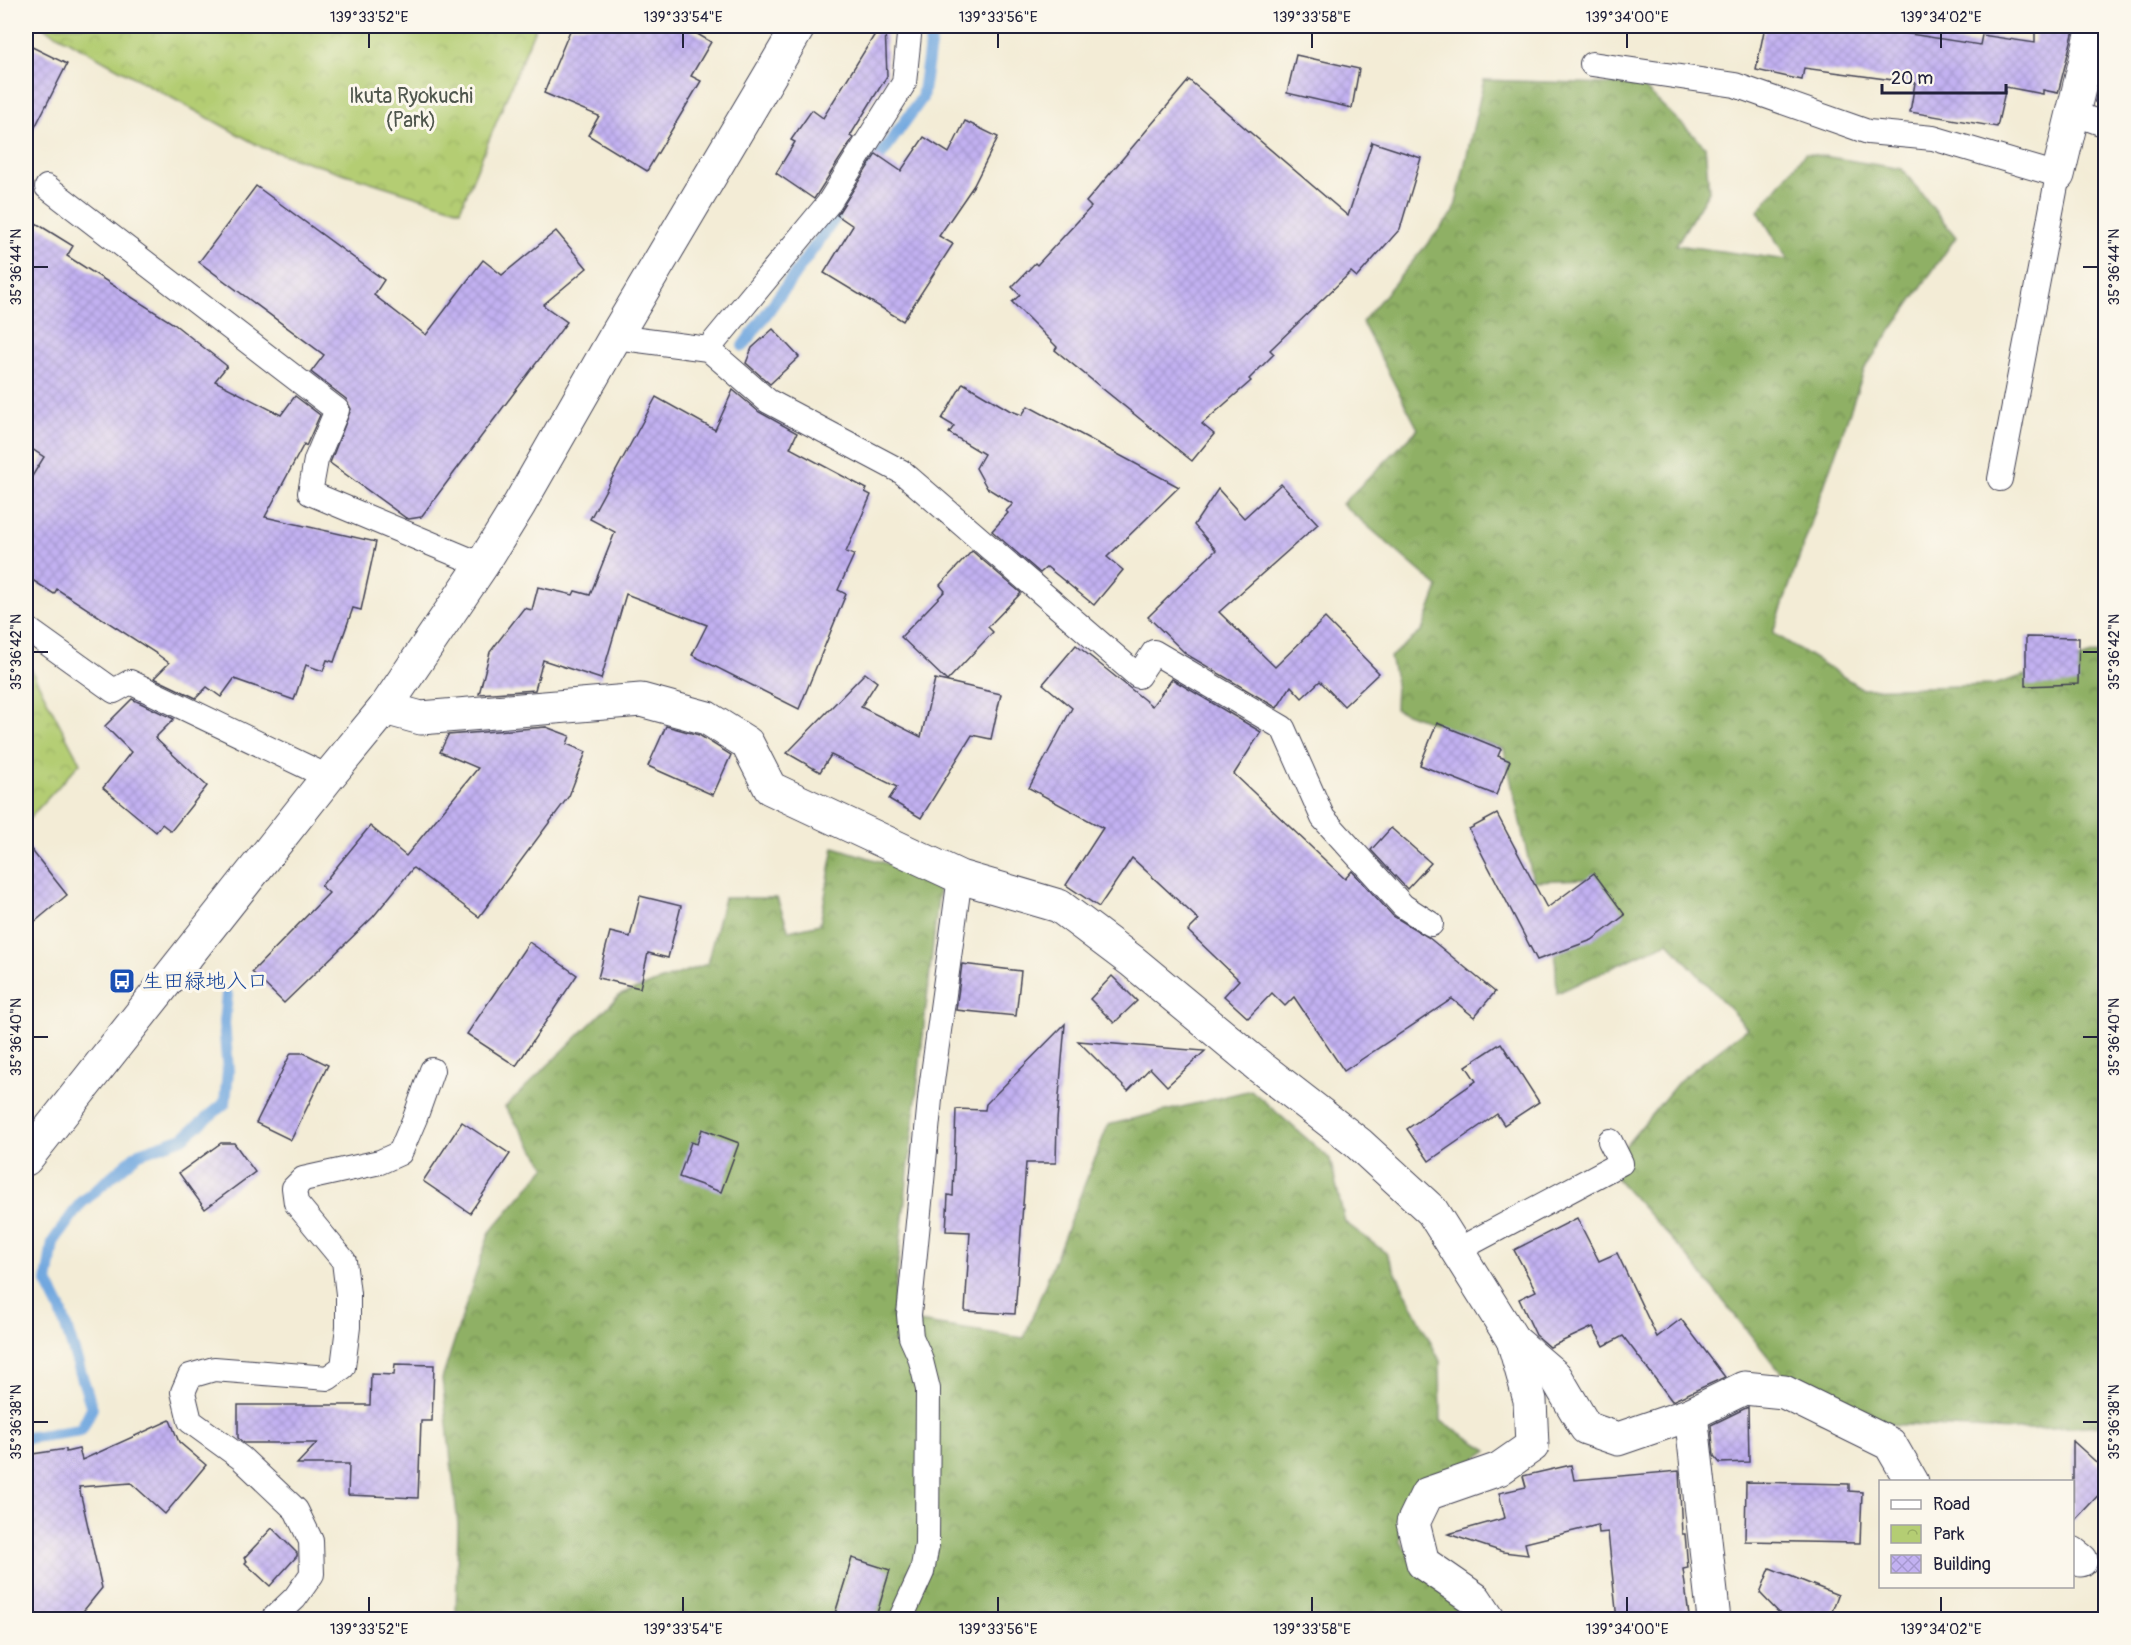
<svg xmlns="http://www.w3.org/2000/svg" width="2131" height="1645" viewBox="0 0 2131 1645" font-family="Pangolin,'Klee One',sans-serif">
<defs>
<pattern id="forest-crowns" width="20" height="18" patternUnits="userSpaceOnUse" patternTransform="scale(1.5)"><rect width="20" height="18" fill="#8fb065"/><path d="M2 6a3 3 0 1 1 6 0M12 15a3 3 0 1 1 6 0" fill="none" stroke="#748f54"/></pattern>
<pattern id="park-crowns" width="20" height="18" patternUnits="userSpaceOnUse" patternTransform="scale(1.5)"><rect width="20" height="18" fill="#b4cd73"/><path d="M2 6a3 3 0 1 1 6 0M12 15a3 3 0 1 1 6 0" fill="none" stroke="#9ab064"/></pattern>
<pattern id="building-cross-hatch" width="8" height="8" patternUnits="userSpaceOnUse" patternTransform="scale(1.5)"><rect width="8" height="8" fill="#c2b1f1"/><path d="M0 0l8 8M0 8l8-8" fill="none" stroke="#a698d0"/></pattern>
</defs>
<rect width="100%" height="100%" fill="#fbf7ec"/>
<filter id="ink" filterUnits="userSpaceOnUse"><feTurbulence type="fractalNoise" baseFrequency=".0167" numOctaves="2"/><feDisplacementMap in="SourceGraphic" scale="12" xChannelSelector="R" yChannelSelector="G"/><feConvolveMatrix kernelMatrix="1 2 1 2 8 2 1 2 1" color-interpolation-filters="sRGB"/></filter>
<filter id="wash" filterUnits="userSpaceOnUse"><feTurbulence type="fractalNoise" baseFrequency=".008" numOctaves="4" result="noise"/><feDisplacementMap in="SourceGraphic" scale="24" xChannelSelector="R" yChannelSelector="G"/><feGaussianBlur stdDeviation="1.35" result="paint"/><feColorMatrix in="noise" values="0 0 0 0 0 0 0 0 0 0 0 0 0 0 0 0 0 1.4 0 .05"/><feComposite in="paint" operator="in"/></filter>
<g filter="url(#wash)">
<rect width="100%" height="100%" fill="#f3ecd6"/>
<g fill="url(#forest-crowns)" stroke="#586950" stroke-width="1.5">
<path d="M 1484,80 L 1641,85 L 1705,146 L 1709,191 L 1676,245 L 1788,260 L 1758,211 L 1805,153 L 1902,169 L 1956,237 L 1865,368 L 1773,633 L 1863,689 L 1993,685 L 2105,651 L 2105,1425 L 2013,1430 L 1820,1421 L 1687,1256 L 1607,1168 L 1680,1080 L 1747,1028 L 1668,942 L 1557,993 L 1555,953 L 1612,913 L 1586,879 L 1533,881 L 1504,749 L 1395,709 L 1396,683 L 1390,657 L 1422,631 L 1438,587 L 1342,504 L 1418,429 L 1362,322 L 1454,212 Z"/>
<path d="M 834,847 L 940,880 L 892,1318 L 1024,1338 L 1108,1125 L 1251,1090 L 1330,1159 L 1345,1222 L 1386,1253 L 1440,1361 L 1441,1421 L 1488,1450 L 1402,1510 L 1400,1541 L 1419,1568 L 1480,1619 L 456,1619 L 458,1525 L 442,1379 L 489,1233 L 546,1167 L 505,1107 L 620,995 L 707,964 L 724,898 L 777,898 L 789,931 L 820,924 Z"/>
</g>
<g fill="url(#park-crowns)" stroke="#6b7857" stroke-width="1.5">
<path d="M 41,26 L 536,26 L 460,210 L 263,148 Z"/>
<path d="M 26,660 L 80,763 L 26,822 Z"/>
</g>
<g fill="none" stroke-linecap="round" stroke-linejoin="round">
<g stroke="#71a7df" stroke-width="12">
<path d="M 870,170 L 922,98 L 933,26"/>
<path d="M 743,346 L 846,203"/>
<path d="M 26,1438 L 81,1430 L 92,1408 L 60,1308 L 47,1282 L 53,1242 L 80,1204 L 139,1153 L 183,1138 L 225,1103 L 228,1071 L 224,1023 L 227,995"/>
</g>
</g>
<g id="blocks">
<g fill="url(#building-cross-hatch)">
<path d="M 572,26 L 684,26 L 711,42 L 691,76 L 701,81 L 647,171 L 588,135 L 599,116 L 544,93 Z"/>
<path d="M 880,26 L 885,26 L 887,76 L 850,136 L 853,138 L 814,199 L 776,173 L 795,142 L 791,140 L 812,110 L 823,118 Z"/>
<path d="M 1765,26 L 1859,26 L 1980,45 L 1982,35 L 2035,43 L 2035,26 L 2075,26 L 2058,93 L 2043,90 L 2043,94 L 2006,87 L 1997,127 L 1910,112 L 1915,83 L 1804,68 L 1802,80 L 1756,70 Z"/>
<path d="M 26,44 L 67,64 L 26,145 Z"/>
<path d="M 1296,55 L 1359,69 L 1352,108 L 1287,93 Z"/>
<path d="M 2106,58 L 2106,104 L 2095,102 Z"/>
<path d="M 1189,80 L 1348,216 L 1372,142 L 1421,158 L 1400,229 L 1357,277 L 1351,272 L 1270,350 L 1274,354 L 1249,379 L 1251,381 L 1202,424 L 1214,434 L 1192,461 L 1055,350 L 1057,347 L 1012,302 L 1020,295 L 1012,287 L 1035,263 L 1037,265 L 1091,207 L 1086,202 Z"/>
<path d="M 965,121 L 998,137 L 974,185 L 939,236 L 953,244 L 903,321 L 824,273 L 853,226 L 837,215 L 876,154 L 901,171 L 924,137 L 949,153 Z"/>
<path d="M 256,186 L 384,280 L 374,295 L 426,335 L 483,260 L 502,275 L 556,231 L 587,268 L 543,305 L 567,322 L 421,517 L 409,519 L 406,518 L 330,463 L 351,409 L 346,399 L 311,372 L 324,355 L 199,262 Z"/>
<path d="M 26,217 L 73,246 L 67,256 L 174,324 L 227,366 L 215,381 L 281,415 L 295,396 L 320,415 L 306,446 L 304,444 L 265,517 L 376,542 L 361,610 L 353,608 L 334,662 L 327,660 L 323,671 L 306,665 L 294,700 L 234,679 L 221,697 L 207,687 L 196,698 L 154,678 L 169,663 L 157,654 L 57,589 L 54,594 L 26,576 L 26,486 L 44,457 L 26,445 Z"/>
<path d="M 773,329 L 799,357 L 770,384 L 746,363 L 752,348 Z"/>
<path d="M 963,383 L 1009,410 L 1022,415 L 1028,406 L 1179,487 L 1107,557 L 1123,570 L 1094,605 L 1047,567 L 1040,573 L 992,531 L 1008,513 L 1006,511 L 1013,504 L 987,488 L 976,468 L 984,454 L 949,433 L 954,426 L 942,419 Z"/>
<path d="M 733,390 L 759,412 L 797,433 L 790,448 L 867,489 L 865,492 L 871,495 L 846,552 L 854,555 L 838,590 L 846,594 L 799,709 L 692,655 L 707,625 L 626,594 L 601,679 L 543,660 L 535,690 L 479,694 L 490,652 L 524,608 L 532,610 L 538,587 L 573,595 L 575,591 L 590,595 L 615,532 L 590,519 L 656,397 L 715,430 Z"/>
<path d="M 1281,484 L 1318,524 L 1219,612 L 1275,667 L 1325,618 L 1379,673 L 1344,706 L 1320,681 L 1302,698 L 1291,686 L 1277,708 L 1186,654 L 1148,617 L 1216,550 L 1194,525 L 1218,489 L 1244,518 Z"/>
<path d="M 972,551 L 1021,593 L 988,627 L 993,632 L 947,681 L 901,637 L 945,591 L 940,585 Z"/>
<path d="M 2026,637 L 2079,638 L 2078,684 L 2026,686 Z"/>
<path d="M 1076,645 L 1152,706 L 1172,679 L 1261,732 L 1234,774 L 1345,879 L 1352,871 L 1393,916 L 1428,937 L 1495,992 L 1474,1017 L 1452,999 L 1344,1071 L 1294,997 L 1285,1006 L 1272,993 L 1248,1018 L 1224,996 L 1239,980 L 1188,931 L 1199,920 L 1132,858 L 1099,907 L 1066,885 L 1103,828 L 1029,788 L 1072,708 L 1043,684 Z"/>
<path d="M 865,673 L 877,682 L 861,707 L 921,737 L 935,679 L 1001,694 L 991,739 L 972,735 L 921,818 L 889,799 L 897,787 L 831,755 L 820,772 L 787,753 Z"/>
<path d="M 132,699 L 174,719 L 155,738 L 207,786 L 171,831 L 162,824 L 156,832 L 103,788 L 131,752 L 105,726 Z"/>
<path d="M 1437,723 L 1501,749 L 1498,756 L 1510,761 L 1496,795 L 1420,765 Z"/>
<path d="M 666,726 L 699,735 L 731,755 L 713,795 L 648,766 Z"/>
<path d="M 546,727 L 570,736 L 567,744 L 586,752 L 569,796 L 479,917 L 413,868 L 373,917 L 284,1003 L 252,972 L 329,893 L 321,886 L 370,826 L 406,856 L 478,768 L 440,752 L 448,735 Z"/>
<path d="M 1497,814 L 1547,908 L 1594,873 L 1625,915 L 1592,940 L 1537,960 L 1469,829 Z"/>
<path d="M 1391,828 L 1431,863 L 1407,889 L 1371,850 Z"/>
<path d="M 26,843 L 67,895 L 26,929 Z"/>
<path d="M 640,896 L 681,906 L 668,958 L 648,953 L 640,988 L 598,978 L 610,932 L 630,937 Z"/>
<path d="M 529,942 L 577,975 L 516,1066 L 467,1034 Z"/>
<path d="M 962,964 L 1021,971 L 1016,1016 L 956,1010 Z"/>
<path d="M 1112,976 L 1137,1001 L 1114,1023 L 1090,999 Z"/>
<path d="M 1065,1024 L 1057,1120 L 1056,1163 L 1026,1163 L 1015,1314 L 965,1311 L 970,1232 L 946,1231 L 948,1195 L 953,1196 L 956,1109 L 985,1110 L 986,1104 Z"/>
<path d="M 1078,1041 L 1127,1045 L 1205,1051 L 1167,1086 L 1150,1068 L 1128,1091 Z"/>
<path d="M 1501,1043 L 1539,1102 L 1504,1125 L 1497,1114 L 1429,1161 L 1407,1129 L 1476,1081 L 1466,1066 Z"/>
<path d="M 291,1053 L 304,1053 L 328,1065 L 291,1140 L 256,1123 Z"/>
<path d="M 462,1122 L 510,1154 L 470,1213 L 423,1181 Z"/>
<path d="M 702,1129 L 739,1143 L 721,1192 L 679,1177 L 691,1142 L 697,1144 Z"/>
<path d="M 221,1143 L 234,1143 L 255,1172 L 205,1209 L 179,1173 Z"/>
<path d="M 1577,1218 L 1599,1261 L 1617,1253 L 1657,1337 L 1681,1319 L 1725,1377 L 1672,1401 L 1623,1336 L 1604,1346 L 1593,1327 L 1550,1347 L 1536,1335 L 1519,1299 L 1536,1291 L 1514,1250 Z"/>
<path d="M 395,1364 L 434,1365 L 432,1421 L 421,1421 L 418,1498 L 348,1495 L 349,1464 L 297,1464 L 317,1443 L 244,1443 L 238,1438 L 238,1405 L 370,1405 L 371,1374 L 394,1375 Z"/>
<path d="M 1748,1407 L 1749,1462 L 1720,1463 L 1714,1456 L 1711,1425 Z"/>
<path d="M 170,1420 L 179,1442 L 206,1465 L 165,1514 L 131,1483 L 79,1487 L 102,1588 L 76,1620 L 26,1620 L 26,1455 L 66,1449 L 66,1452 L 79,1449 L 82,1460 Z"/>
<path d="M 2073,1441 L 2106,1471 L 2106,1487 L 2073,1522 Z"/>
<path d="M 1571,1465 L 1574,1480 L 1679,1471 L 1682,1534 L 1685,1534 L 1688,1568 L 1683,1569 L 1689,1616 L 1648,1620 L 1617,1620 L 1608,1532 L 1599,1533 L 1598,1525 L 1525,1543 L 1528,1555 L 1503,1552 L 1448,1534 L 1505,1518 L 1499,1493 L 1526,1487 L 1523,1476 Z"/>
<path d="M 1746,1482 L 1849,1484 L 1849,1491 L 1862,1492 L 1860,1543 L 1745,1541 Z"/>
<path d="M 272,1528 L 297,1553 L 297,1556 L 270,1586 L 245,1563 L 247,1561 L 244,1558 Z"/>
<path d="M 852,1558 L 890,1570 L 875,1620 L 833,1620 Z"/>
<path d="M 1770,1568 L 1838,1595 L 1829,1620 L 1786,1620 L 1760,1593 Z"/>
</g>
</g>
</g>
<g filter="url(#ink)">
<use href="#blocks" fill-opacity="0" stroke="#414052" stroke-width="1.5"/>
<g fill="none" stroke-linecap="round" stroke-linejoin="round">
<g stroke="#414052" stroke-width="26">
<g id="service">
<path d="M 1592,64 L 1735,85 L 1868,132 L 1933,138 L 2058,175 L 2000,479"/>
<path d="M 2073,113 L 2106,125"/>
<path d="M 47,187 L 337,410 L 316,460 L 310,493 L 482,565"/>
<path d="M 615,337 L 708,349 L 768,401 L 902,472 L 1138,676 L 1154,652 L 1283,728 L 1323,818 L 1403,906 L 1431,924"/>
<path d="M 708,349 L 828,204 L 904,83 L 910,26"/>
<path d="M 26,628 L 114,691 L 130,682 L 328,777"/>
<path d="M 1456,1251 L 1621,1163 L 1610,1141"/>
<path d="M 272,1620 L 295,1598 L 312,1574 L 311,1541 L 296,1510 L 241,1458 L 190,1421 L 183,1392 L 190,1376 L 214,1369 L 328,1378 L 343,1367 L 348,1327 L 348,1294 L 344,1261 L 296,1203 L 294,1188 L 303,1179 L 380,1162 L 400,1153 L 415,1118 L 432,1070"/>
<path d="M 900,1620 L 922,1572 L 927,1545 L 928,1389 L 920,1357 L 911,1337 L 909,1315 L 931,1089 L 960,877"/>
</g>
</g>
<g stroke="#414052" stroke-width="35">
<g id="minor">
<path d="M 2058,175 L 2094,26"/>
<path d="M 385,708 L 421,718 L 641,700 L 707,718 L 747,743 L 770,788 L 960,877 L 1059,906 L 1132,961 L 1260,1067 L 1358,1143 L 1432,1211 L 1513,1340 L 1556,1377 L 1586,1428 L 1618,1439 L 1691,1414 L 1744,1388 L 1784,1392 L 1890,1444 L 1912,1482"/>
<path d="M 1691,1414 L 1714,1620"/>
<path d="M 2072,1553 L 2081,1560"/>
<path d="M 1489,1620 L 1475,1599 L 1423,1563 L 1413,1523 L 1427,1494 L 1499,1469 L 1532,1446 L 1530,1400 L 1513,1340"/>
</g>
</g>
<g stroke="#414052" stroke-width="35">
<path id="tertiary" d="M 26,1159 L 328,777 L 385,708 L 482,565 L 519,505 L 615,337 L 799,26"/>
</g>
<use href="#service" stroke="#fff" stroke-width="24"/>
<use href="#minor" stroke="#fff" stroke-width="33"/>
<use href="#tertiary" stroke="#fff" stroke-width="33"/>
</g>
</g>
<path fill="none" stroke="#22223b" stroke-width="2" d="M 369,33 L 369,48M 683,33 L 683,48M 998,33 L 998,48M 1312,33 L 1312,48M 1627,33 L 1627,48M 1941,33 L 1941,48M 33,267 L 48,267M 2083,267 L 2098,267M 33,652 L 48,652M 2083,652 L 2098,652M 33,1037 L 48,1037M 2083,1037 L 2098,1037M 33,1422 L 48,1422M 2083,1422 L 2098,1422M 369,1597 L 369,1612M 683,1597 L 683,1612M 998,1597 L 998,1612M 1312,1597 L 1312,1612M 1627,1597 L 1627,1612M 1941,1597 L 1941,1612"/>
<defs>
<g id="bus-square" transform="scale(1.35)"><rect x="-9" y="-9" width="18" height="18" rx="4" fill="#1a4fb4" stroke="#fbf7ec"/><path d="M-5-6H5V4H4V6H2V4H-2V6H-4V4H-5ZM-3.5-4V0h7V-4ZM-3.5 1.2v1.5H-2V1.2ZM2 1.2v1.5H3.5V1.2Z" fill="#fff"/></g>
</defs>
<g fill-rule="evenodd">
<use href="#bus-square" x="122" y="981"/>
</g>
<g text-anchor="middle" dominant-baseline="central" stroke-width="6" stroke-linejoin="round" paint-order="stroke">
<g font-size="21" fill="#4e554c" stroke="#fbf7ec">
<text x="411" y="96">Ikuta Ryokuchi<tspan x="411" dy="24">(Park)</tspan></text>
</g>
<g font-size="21" fill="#164399" stroke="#fbf7ec" text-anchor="start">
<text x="142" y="981">生田緑地入口</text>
</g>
</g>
<rect width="2131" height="1645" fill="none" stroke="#fbf7ec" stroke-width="66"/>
<rect x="1879" y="1480" width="195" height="108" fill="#fbf7ec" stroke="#a4a2a5" stroke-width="1.5"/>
<rect x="1891" y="1500" width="30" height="9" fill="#ffffff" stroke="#a4a2a5" stroke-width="1.5"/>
<text x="1933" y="1510" font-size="18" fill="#22223b">Road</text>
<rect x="1891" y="1525" width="30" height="18" fill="url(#park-crowns)" stroke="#a4a2a5" stroke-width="1.5"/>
<text x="1933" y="1540" font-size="18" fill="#22223b">Park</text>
<rect x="1891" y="1555" width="30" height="18" fill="url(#building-cross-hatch)" stroke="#a4a2a5" stroke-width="1.5"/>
<text x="1933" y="1570" font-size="18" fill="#22223b">Building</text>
<path d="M1882 84v9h124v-9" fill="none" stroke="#22223b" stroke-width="3"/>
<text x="1891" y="84" font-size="18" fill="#22223b" stroke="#fbf7ec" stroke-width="4.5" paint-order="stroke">20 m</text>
<rect x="33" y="33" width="2065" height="1579" fill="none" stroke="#22223b" stroke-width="2"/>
<g font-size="15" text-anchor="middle" fill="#22223b">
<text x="369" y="22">139°33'52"E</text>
<text x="683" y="22">139°33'54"E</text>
<text x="998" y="22">139°33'56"E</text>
<text x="1312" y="22">139°33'58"E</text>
<text x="1627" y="22">139°34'00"E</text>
<text x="1941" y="22">139°34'02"E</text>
<text transform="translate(16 267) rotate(-90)" y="5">35°36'44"N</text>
<text transform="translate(2114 267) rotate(-90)" y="5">35°36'44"N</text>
<text transform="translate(16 652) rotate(-90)" y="5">35°36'42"N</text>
<text transform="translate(2114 652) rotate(-90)" y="5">35°36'42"N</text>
<text transform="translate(16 1037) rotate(-90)" y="5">35°36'40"N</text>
<text transform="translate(2114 1037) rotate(-90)" y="5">35°36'40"N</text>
<text transform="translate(16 1422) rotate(-90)" y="5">35°36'38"N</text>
<text transform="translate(2114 1422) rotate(-90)" y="5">35°36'38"N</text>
<text x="369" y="1634">139°33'52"E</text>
<text x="683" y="1634">139°33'54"E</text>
<text x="998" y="1634">139°33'56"E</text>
<text x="1312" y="1634">139°33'58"E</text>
<text x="1627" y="1634">139°34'00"E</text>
<text x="1941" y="1634">139°34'02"E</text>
</g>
</svg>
